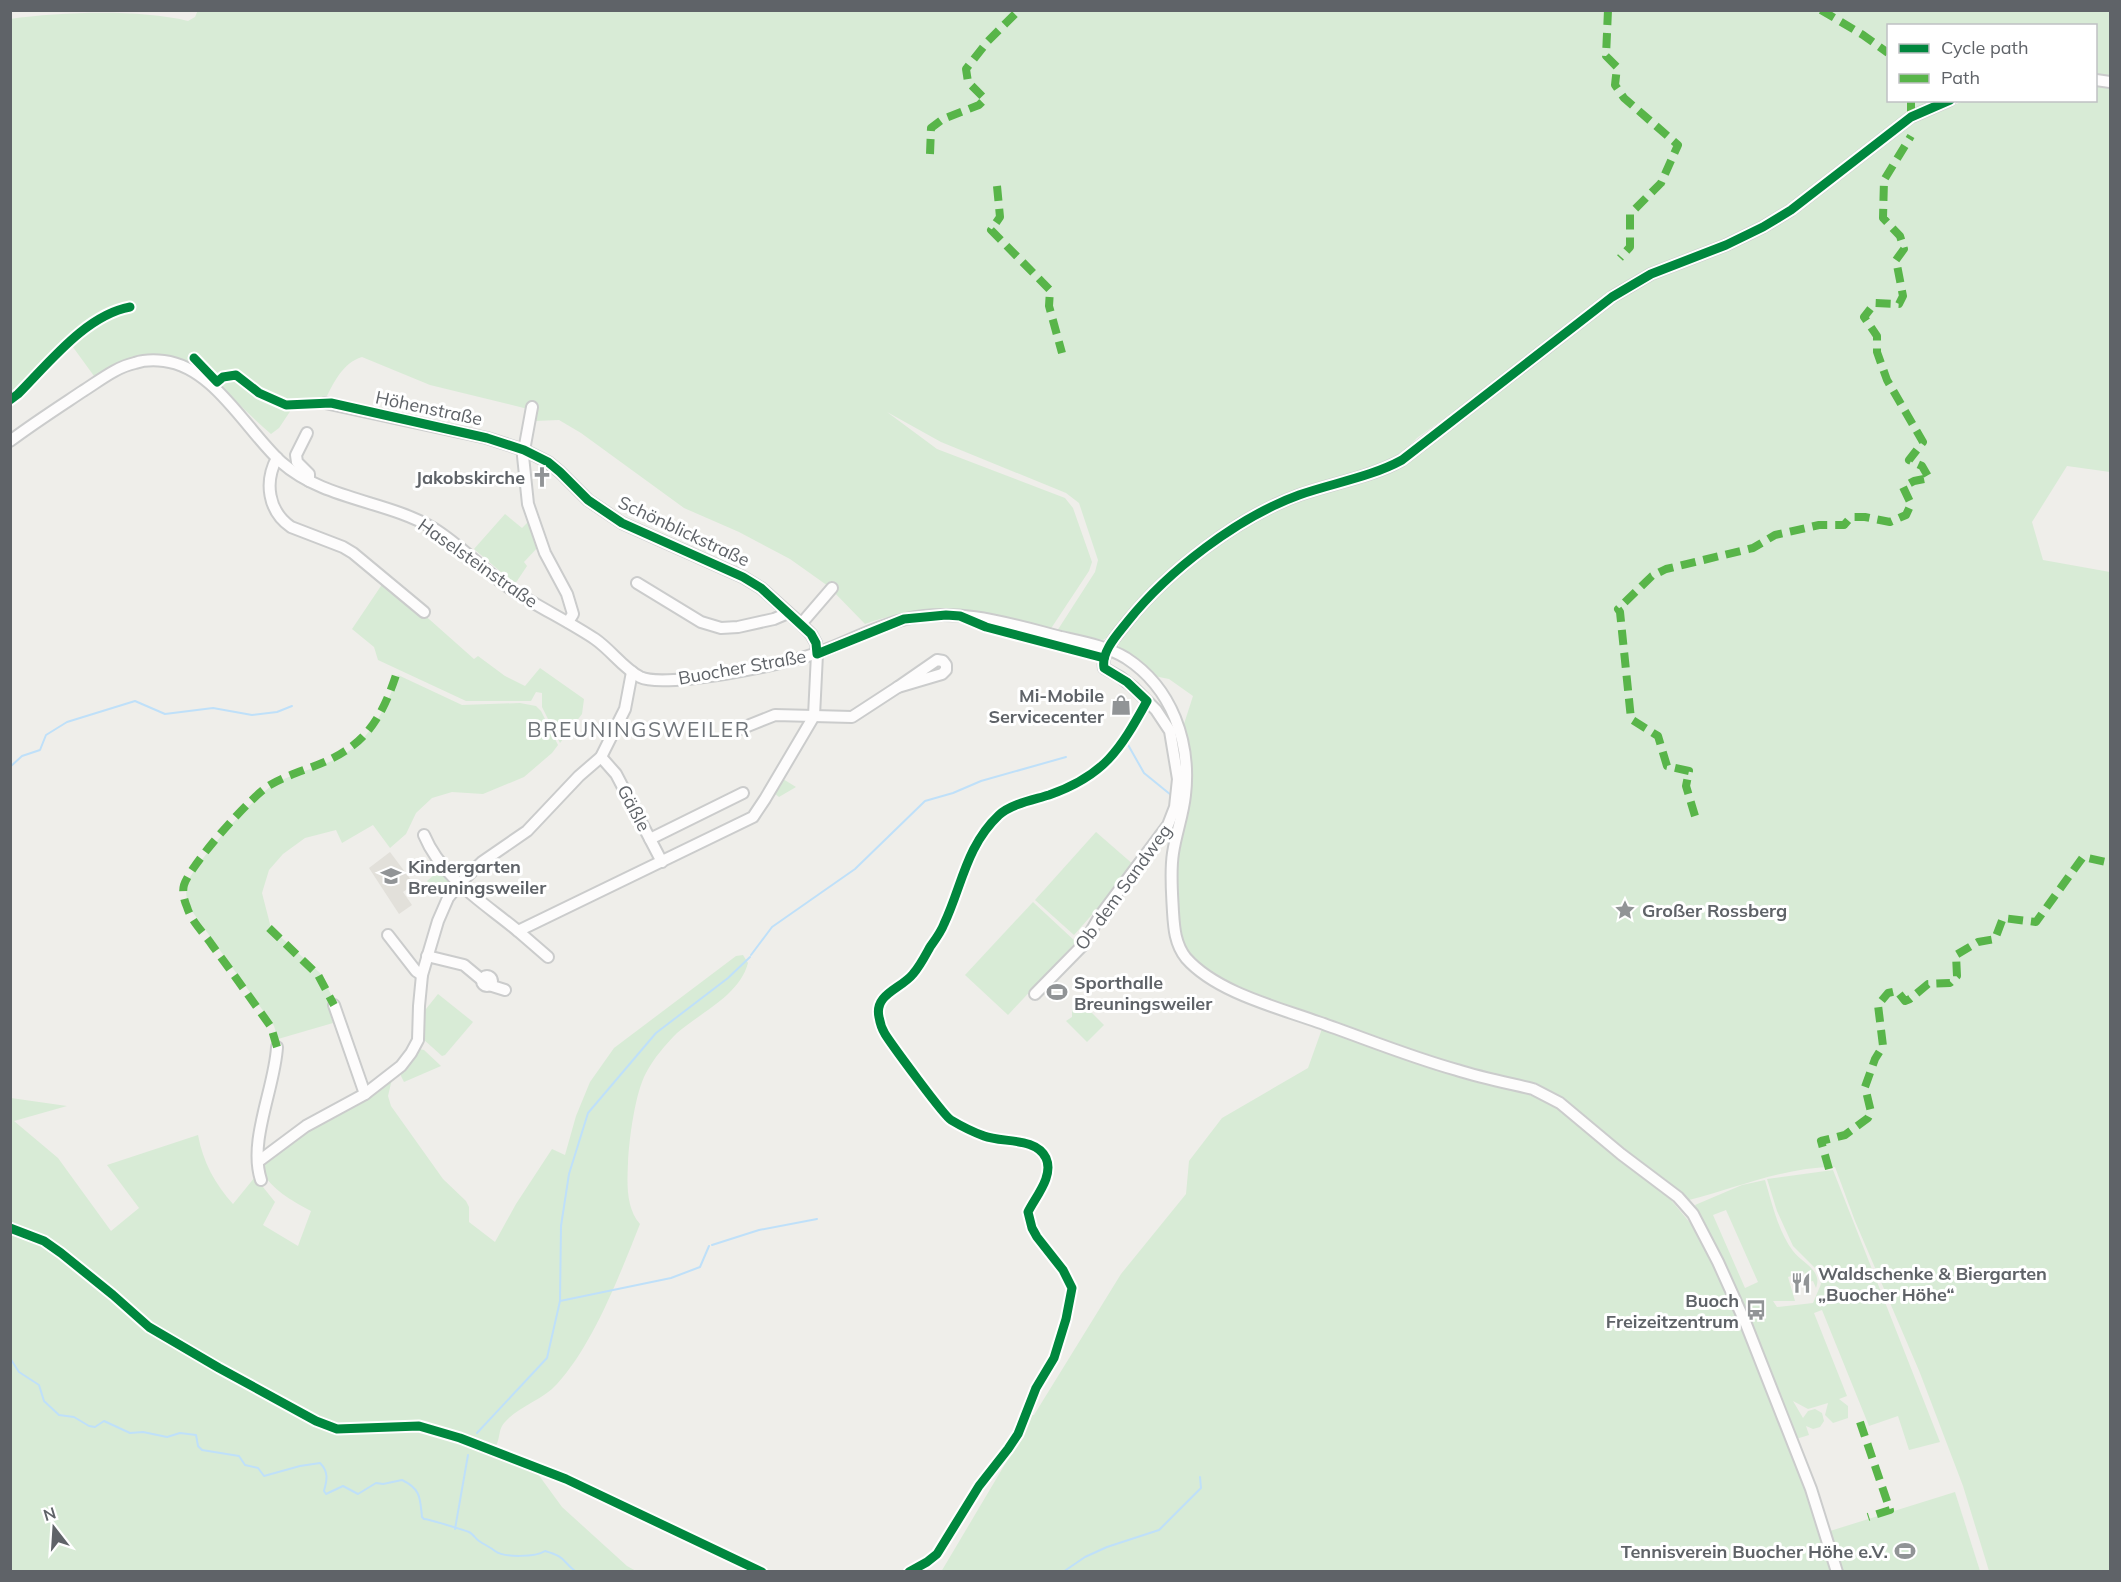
<svg xmlns="http://www.w3.org/2000/svg" width="2121" height="1582" viewBox="0 0 2121 1582" font-family="Mulish,sans-serif">
<rect width="100%" height="100%" fill="#efeeea"/>
<path fill="#e2e0da" d="M 390,852 L 414,884 L 403,892 L 412,905 L 399,914 L 369,868 Z"/>
<g fill="#d8ebd6" fill-rule="evenodd">
<path d="M 198,10 L 2110,10 L 2110,77 L 2096,75 L 2096,26 L 1888,26 L 1888,100 L 1937,101 L 1885,129 L 1790,204 L 1754,227 L 1652,268 L 1608,293 L 1471,399 L 1417,438 L 1404,451 L 1382,464 L 1307,488 L 1173,569 L 1114,632 L 1103,640 L 1057,631 L 1095,572 L 1098,560 L 1079,503 L 1066,493 L 941,442 L 887,412 L 937,449 L 1065,498 L 1073,508 L 1092,562 L 1089,571 L 1050,630 C 988,617 927,600 865,624 L 828,586 L 790,559 L 739,532 L 684,508 L 581,433 L 559,420 L 534,421 L 528,409 L 430,385 L 362,357 C 342,363 333,384 324,402 L 295,404 L 279,428 L 271,434 C 257,422 244,409 230,396 C 203,370 182,350 141,356 C 125,358 109,368 94,376 L 70,343 L 18,394 L 11,400 L 10,19 C 62,12 138,9 188,21 L 195,17 Z"/>
<path d="M 2096,84 L 2110,85 L 2110,472 L 2067,466 L 2032,522 L 2043,560 L 2110,572 L 2110,1571 L 1989,1571 L 1963,1486 L 1920,1373 L 1855,1221 L 1835,1167 C 1784,1167 1737,1188 1689,1200 C 1674,1186 1656,1176 1640,1163 C 1610,1138 1581,1109 1547,1090 L 1433,1058 L 1269,999 L 1221,980 L 1189,957 L 1179,940 L 1174,892 L 1183,727 L 1193,696 L 1169,679 L 1154,676 L 1143,664 L 1120,649 L 1118,643 L 1151,598 L 1201,555 L 1254,522 L 1291,501 L 1399,468 L 1580,328 L 1634,289 L 1654,278 L 1759,235 L 1782,221 L 1911,124 L 1928,115 L 1964,101 L 2096,100 Z"/>
<path d="M 505,514 L 522,528 L 529,521 L 539,546 L 524,562 L 527,566 L 515,584 L 474,549 Z"/>
<path d="M 385,580 L 474,659 L 478,656 L 505,676 L 525,686 L 540,668 L 584,699 L 582,714 L 560,743 L 542,707 L 542,693 L 536,692 L 531,701 L 466,701 L 378,660 L 374,647 L 352,629 Z"/>
<path d="M 398,675 L 462,705 L 520,703 L 536,706 L 541,711 L 558,745 L 552,753 L 524,777 L 483,794 L 452,792 L 432,798 L 416,813 L 406,834 L 390,848 L 373,825 L 342,843 L 336,830 L 305,838 L 283,854 L 269,870 L 262,893 L 271,928 L 320,973 L 335,1002 L 328,1005 L 333,1023 L 278,1039 L 274,1026 L 189,907 C 187,900 185,893 187,885 C 191,866 252,800 270,787 C 292,771 327,768 349,751 C 375,731 387,705 398,675 Z"/>
<path d="M 783,779 L 796,787 L 779,797 L 774,793 Z"/>
<path d="M 1096,832 L 1135,866 L 1074,935 L 1035,900 Z"/>
<path d="M 440,870 L 452,882 L 441,897 L 427,881 Z"/>
<path d="M 1033,902 L 1076,942 L 1008,1015 L 965,975 Z"/>
<path d="M 743,955 L 748,963 C 739,996 701,1012 677,1033 C 666,1044 653,1059 646,1073 C 635,1093 629,1140 628,1163 C 627,1184 626,1208 640,1224 C 620,1274 593,1345 557,1384 C 543,1400 519,1406 505,1422 C 496,1431 503,1441 490,1454 L 535,1470 L 562,1507 L 627,1566 L 636,1571 L 11,1572 L 11,1098 L 67,1106 L 14,1121 L 58,1158 L 111,1231 L 139,1208 L 107,1165 L 198,1135 C 203,1162 215,1184 233,1204 L 255,1177 L 275,1202 L 263,1225 L 298,1246 L 311,1211 C 291,1200 273,1191 261,1170 L 263,1162 L 306,1129 L 392,1079 L 388,1096 L 391,1106 L 443,1179 L 466,1201 L 469,1207 L 469,1222 L 495,1242 L 516,1204 L 552,1149 L 565,1155 L 576,1116 L 590,1082 L 614,1048 L 736,956 Z"/>
<path d="M 438,994 L 473,1022 L 445,1055 L 442,1056 L 422,1038 L 422,1014 Z"/>
<path d="M 1080,1001 L 1104,1025 L 1087,1042 L 1066,1021 L 1072,1017 L 1072,1009 Z"/>
<path d="M 1323,1026 L 1453,1074 L 1527,1094 L 1546,1101 L 1561,1110 L 1671,1200 L 1696,1230 L 1711,1254 L 1751,1345 L 1819,1525 L 1834,1572 L 941,1572 L 1030,1422 L 1031,1415 L 1034,1415 L 1121,1274 L 1186,1194 L 1189,1161 L 1222,1118 L 1308,1068 Z"/>
<path d="M 419,1049 L 424,1050 L 441,1066 L 404,1082 L 401,1076 L 401,1070 Z"/>
<path d="M 1833,1170 L 1940,1442 L 1909,1450 L 1898,1416 L 1869,1426 L 1822,1310 L 1814,1313 L 1847,1396 L 1839,1399 L 1848,1406 L 1848,1418 L 1833,1423 L 1825,1415 L 1828,1403 L 1808,1409 L 1793,1401 L 1803,1418 L 1808,1411 L 1815,1409 L 1822,1413 L 1824,1421 L 1820,1427 L 1813,1429 L 1806,1426 L 1809,1435 L 1796,1439 L 1695,1205 L 1742,1185 L 1765,1180 C 1772,1203 1778,1231 1793,1251 C 1802,1263 1823,1270 1816,1288 L 1813,1281 L 1808,1282 L 1804,1272 L 1788,1277 L 1795,1301 L 1773,1301 L 1777,1307 L 1813,1303 L 1821,1284 L 1819,1272 L 1793,1246 L 1777,1211 L 1767,1179 ZM 1726,1210 L 1758,1282 L 1745,1288 L 1713,1215 Z"/>
<path d="M 1955,1492 L 1980,1571 L 1843,1571 L 1830,1531 Z"/>
</g>
<g fill="none" stroke-linecap="round" stroke-linejoin="round">
<g stroke="#bfe0f9" stroke-width="2">
<path d="M 1127,743 L 1144,773 L 1171,795"/>
<path d="M 10,767 L 22,756 L 40,750 L 46,735 L 67,722 L 135,701 L 165,714 L 213,708 L 252,715 L 277,712 L 292,706"/>
<path d="M 751,955 L 772,927 L 855,869 L 925,801 L 953,793 L 981,781 L 1066,757"/>
<path d="M 712,1245 L 759,1230 L 817,1219"/>
<path d="M 560,1301 L 671,1278 L 700,1267 L 709,1246"/>
<path d="M 10,1358 L 19,1372 L 39,1385 L 44,1401 L 59,1415 L 74,1417 L 89,1426 L 95,1427 L 104,1421 L 130,1433 L 143,1432 L 167,1437 L 180,1433 L 196,1435 L 198,1446 L 202,1450 L 239,1456 L 245,1465 L 258,1468 L 264,1476 L 300,1466 L 320,1463 C 329,1472 327,1480 324,1491 L 326,1494 L 343,1486 L 358,1494 L 376,1483 L 383,1484 L 402,1480 C 421,1489 420,1498 422,1517 L 424,1519 C 428,1519 464,1530 469,1532 C 473,1534 476,1539 479,1541 C 485,1545 490,1547 495,1551 C 504,1558 536,1557 545,1551 C 566,1557 561,1560 576,1572"/>
<path d="M 477,1433 L 547,1358 L 560,1301 L 561,1226 L 569,1174 L 588,1113 L 656,1033 L 728,978 L 750,957"/>
<path d="M 455,1529 L 468,1455"/>
<path d="M 1063,1572 L 1085,1557 L 1107,1547 L 1159,1530 L 1201,1488 L 1200,1477"/>
</g>
<g stroke="#cbcccc" stroke-width="14">
<g id="minor">
<path d="M 2096,80 L 2110,82"/>
<path d="M 325,403 L 487,438 L 524,450 L 548,462 L 560,472 L 588,500 L 622,523 L 743,577 L 761,588 L 801,624 L 811,634 L 816,643 L 817,654 L 814,716 L 765,799 L 753,817 L 518,931 C 483,902 442,878 424,835"/>
<path d="M 532,407 L 523,456 L 528,504 L 545,553 L 567,594 L 573,614 L 568,622"/>
<path d="M 307,433 L 296,455 L 297,462 L 309,474 L 309,481"/>
<path d="M 10,441 C 34,423 59,407 83,391 C 99,381 116,367 135,363 C 144,360 155,360 164,361 C 214,367 246,430 281,462 C 324,500 385,500 433,528 C 461,545 484,571 511,589 C 538,607 568,621 595,639 C 611,650 623,668 640,677 C 664,689 786,664 814,654 C 845,644 874,626 906,619 C 958,607 1010,624 1061,637 C 1083,642 1106,646 1126,658 C 1172,688 1191,742 1185,795 C 1183,815 1176,833 1173,853 C 1170,872 1172,892 1173,912 C 1174,928 1175,944 1186,958 C 1216,992 1276,1007 1318,1022 C 1364,1038 1410,1057 1457,1070 C 1482,1078 1508,1083 1533,1089 L 1560,1103 L 1621,1154 L 1678,1197 L 1693,1214 L 1718,1262 L 1746,1324 L 1811,1489 L 1837,1572"/>
<path d="M 277,458 C 264,482 268,511 291,527 L 343,547 L 353,553 L 424,612"/>
<path d="M 637,583 L 701,622 L 721,628 L 738,627 L 774,619 L 788,613"/>
<path d="M 801,624 L 832,588"/>
<path d="M 937,660 L 943,661 L 946,665 L 946,670 L 942,674 L 898,687 Z"/>
<path d="M 740,729 L 775,715 L 852,717 L 898,687"/>
<path d="M 601,757 L 616,774 L 662,862"/>
<path d="M 650,839 L 743,793"/>
<path d="M 518,931 L 548,957"/>
<path d="M 388,935 L 416,971 L 422,975"/>
<path d="M 427,956 L 464,965 L 482,980"/>
<circle cx="487" cy="981" r="5"/>
<path d="M 489,985 L 505,990"/>
<path d="M 1035,994 L 1083,945 L 1100,916 L 1168,825 L 1175,807 L 1178,779 L 1170,731 L 1156,710 L 1133,687 L 1120,677 L 1104,668 C 1101,651 1118,634 1128,621 C 1168,571 1238,517 1299,495 C 1333,483 1371,477 1402,460 L 1612,297 L 1651,274 L 1726,245 L 1763,227 L 1791,210 L 1911,117 L 1950,100"/>
<path d="M 334,1005 L 365,1094"/>
<path d="M 259,1161 L 306,1126 L 365,1094 L 401,1066 L 411,1053 L 418,1040 L 419,1006 L 422,975 L 438,921 L 448,898 L 459,884 L 482,862 L 527,831 L 579,776 L 601,757 L 625,709 L 632,672"/>
<path d="M 261,1180 C 248,1141 275,1087 277,1047"/>
</g>
</g>
<use href="#minor" stroke="#fdfcfc" stroke-width="10"/>
<g stroke="#58b549" stroke-width="8" stroke-dasharray="15 8" stroke-linecap="butt">
<path d="M 1608,10 L 1606,56 L 1617,67 L 1615,85 L 1624,98 L 1678,145 L 1661,183 L 1630,214 L 1630,247 L 1620,258"/>
<path d="M 1821,10 L 1863,35 L 1888,53"/>
<path d="M 1911,100 L 1911,117"/>
<path d="M 930,154 L 931,128 L 943,119 L 979,105 L 985,99 L 968,82 L 966,69 L 988,41 L 1019,10"/>
<path d="M 997,186 L 1000,217 L 991,230 L 1050,290 L 1049,306 L 1062,353"/>
<path d="M 1695,816 L 1686,786 L 1689,771 L 1667,766 L 1658,736 L 1631,719 L 1620,612 L 1618,609 L 1652,576 L 1666,569 L 1753,548 L 1775,535 L 1819,525 L 1844,525 L 1851,517 L 1865,517 L 1890,522 L 1906,515 L 1911,504 L 1903,487 L 1914,481 L 1929,478 L 1922,466 L 1909,460 L 1923,442 L 1887,380 L 1877,352 L 1877,336 L 1864,317 L 1875,303 L 1899,304 L 1903,296 L 1896,260 L 1904,249 L 1900,236 L 1883,218 L 1884,180 L 1911,136"/>
<path d="M 269,928 L 318,975 L 334,1005"/>
<path d="M 277,1047 L 271,1027 C 251,999 232,972 212,945 C 204,933 191,921 187,907 C 184,900 182,892 184,885 C 190,865 252,795 270,785 C 294,771 323,766 345,751 C 374,733 387,703 397,672"/>
<path d="M 1829,1169 L 1821,1141 L 1845,1135 L 1868,1118 L 1871,1112 L 1865,1087 L 1875,1059 L 1883,1046 L 1878,1005 L 1888,993 L 1897,991 L 1905,1001 L 1910,999 L 1928,984 L 1950,983 L 1957,976 L 1956,955 L 1978,942 L 1995,939 L 2003,918 L 2036,922 L 2083,857 L 2110,863"/>
<path d="M 1860,1422 L 1890,1510 L 1868,1517"/>
</g>
<g stroke="#fff" stroke-width="13">
<g id="cycleway">
<path d="M 194,358 L 217,382 L 223,377 L 236,375 L 259,393 L 286,405 L 331,403 L 487,438 L 524,450 L 548,462 L 560,472 L 588,500 L 622,523 L 743,577 L 761,588 L 811,634 L 816,643 L 817,654 L 904,619 L 946,615 L 960,616 L 986,627 L 1104,658"/>
<path d="M 10,400 L 18,394 C 49,363 86,315 130,307"/>
<path d="M 10,1228 L 44,1241 L 61,1253 L 113,1295 L 149,1327 L 219,1368 L 316,1421 L 337,1429 L 419,1426 L 460,1438 L 566,1479 L 762,1572"/>
<path d="M 909,1572 L 927,1562 L 937,1554 L 979,1486 L 1008,1449 L 1018,1434 L 1036,1388 L 1054,1358 L 1066,1319 L 1072,1288 L 1063,1270 L 1037,1237 L 1032,1228 L 1028,1212 C 1036,1196 1054,1176 1046,1158 C 1036,1137 1003,1143 984,1136 C 973,1132 961,1126 951,1120 C 944,1116 892,1045 885,1034 C 882,1029 880,1023 879,1017 C 874,994 901,989 913,974 C 920,966 925,956 930,947 C 935,940 941,932 944,924 C 962,886 966,846 999,815 C 1011,804 1033,800 1049,795 C 1104,776 1120,750 1147,701 L 1127,682 L 1104,668 C 1101,651 1118,634 1128,621 C 1168,571 1238,517 1299,495 C 1333,483 1371,477 1402,460 L 1612,297 L 1651,274 L 1726,245 L 1763,227 L 1791,210 L 1911,117 L 1950,100"/>
</g>
</g>
<use href="#cycleway" stroke="#00873e" stroke-width="9"/>
</g>
<defs>
<g id="church-bare" transform="scale(1.62)"><path d="M-1.2-6h2.4v3.5h3.3v2.4h-3.3V6h-2.4V-.1h-3.3v-2.4h3.3Z" fill="#919496" stroke="#fff" stroke-width="2.5" paint-order="stroke"/></g>
<g id="shop-bare" transform="scale(1.62)"><path d="M-5-2.5h2.3a2.7 3.5 0 0 1 5.4 0H5L5.5 6h-11ZM-1.5-2.5h3a1.5 2.3 0 0 0-3 0Z" fill="#919496" stroke="#fff" stroke-width="2.5" paint-order="stroke"/></g>
<g id="school-bare" transform="scale(1.62)"><path d="M0-5L7-2L0 1L-7-2ZM-4 1L0 2.5L4 1V4Q0 6-4 4Z" fill="#919496" stroke="#fff" stroke-width="2.5" paint-order="stroke"/></g>
<g id="sight-bare" transform="scale(1.62)"><path d="M0-6L1.8-2.2L6-1.7L2.9 1.2L3.7 5.4L0 3.3L-3.7 5.4L-2.9 1.2L-6-1.7L-1.8-2.2Z" fill="#919496" stroke="#fff" stroke-width="2.5" paint-order="stroke"/></g>
<g id="stadium-bare" transform="scale(1.62)"><path d="M0-5a6.5 5 0 1 0 0 10a6.5 5 0 1 0 0-10ZM-3.5-1.8h7v3.6h-7Z" fill="#919496" stroke="#fff" stroke-width="2.5" paint-order="stroke"/></g>
<g id="restaurant-bare" transform="scale(1.62)"><path d="M-5-6h1v4h1v-4h1v4h1v-4h1v5L-1.5 .5V6h-2V.5L-5-1ZM5-6V6H3V1.5H1.5Q1.5-4 5-6Z" fill="#919496" stroke="#fff" stroke-width="2.5" paint-order="stroke"/></g>
<g id="bus-bare" transform="scale(1.62)"><path d="M-5-6H5V4H4V6H2V4H-2V6H-4V4H-5ZM-3.5-4V0h7V-4ZM-3.5 1.2v1.5H-2V1.2ZM2 1.2v1.5H3.5V1.2Z" fill="#919496" stroke="#fff" stroke-width="2.5" paint-order="stroke"/></g>
</defs>
<g fill-rule="evenodd">
<use href="#church-bare" x="542" y="477"/>
<use href="#shop-bare" x="1121" y="705"/>
<use href="#school-bare" x="391" y="876"/>
<use href="#sight-bare" x="1625" y="910"/>
<use href="#stadium-bare" x="1057" y="992"/>
<use href="#restaurant-bare" x="1801" y="1283"/>
<use href="#bus-bare" x="1756" y="1310"/>
<use href="#stadium-bare" x="1905" y="1551"/>
</g>
<g text-anchor="middle" dominant-baseline="central" stroke-width="6" stroke-linejoin="round" paint-order="stroke">
<g font-size="18" fill="#5f6368" stroke="#fff">
<text transform="translate(429 408) rotate(12)">Höhenstraße</text>
<text transform="translate(684 531) rotate(25)">Schönblickstraße</text>
<text transform="translate(478 563) rotate(35)">Haselsteinstraße</text>
<text transform="translate(742 667) rotate(-10)">Buocher Straße</text>
<text transform="translate(634 808) rotate(62)">Gäßle</text>
<text transform="translate(1123 887) rotate(-54)">Ob dem Sandweg</text>
</g>
<g font-size="18" font-weight="bold" fill="#5f6368" stroke="#fff" text-anchor="end">
<text x="525" y="477">Jakobskirche</text>
<text x="1104" y="695">Mi-Mobile<tspan x="1104" dy="21">Servicecenter</tspan></text>
<text x="408" y="866" text-anchor="start">Kindergarten<tspan x="408" dy="21">Breuningsweiler</tspan></text>
<text x="1642" y="910" text-anchor="start">Großer Rossberg</text>
<text x="1074" y="982" text-anchor="start">Sporthalle<tspan x="1074" dy="21">Breuningsweiler</tspan></text>
<text x="1818" y="1273" text-anchor="start">Waldschenke &amp; Biergarten<tspan x="1818" dy="21">„Buocher Höhe“</tspan></text>
<text x="1739" y="1300">Buoch<tspan x="1739" dy="21">Freizeitzentrum</tspan></text>
<text x="1888" y="1551">Tennisverein Buocher Höhe e.V.</text>
</g>
<g font-size="21" letter-spacing="1.5" fill="#70757a" stroke="#fff">
<text x="639" y="729">BREUNINGSWEILER</text>
</g>
</g>
<rect width="2121" height="1582" fill="none" stroke="#5f6368" stroke-width="24"/>
<rect x="1887" y="24" width="210" height="78" fill="#ffffff" stroke="#bfc1c3" stroke-width="1.5"/>
<rect x="1899" y="44" width="30" height="9" fill="#00873e" stroke="#bfc1c3" stroke-width="1.5"/>
<text x="1941" y="54" font-size="18" fill="#5f6368">Cycle path</text>
<rect x="1899" y="74" width="30" height="9" fill="#58b549" stroke="#bfc1c3" stroke-width="1.5"/>
<text x="1941" y="84" font-size="18" fill="#5f6368">Path</text>
<g transform="translate(54 1528) rotate(343)" stroke="#ffffff" stroke-width="4.5" paint-order="stroke">
<path d="M0-4.5L10 22L0 15L-10 22Z" fill="#5f6368"/>
<text y="-9" font-size="16" font-weight="bold" text-anchor="middle" fill="#5f6368">N</text>
</g>
</svg>
